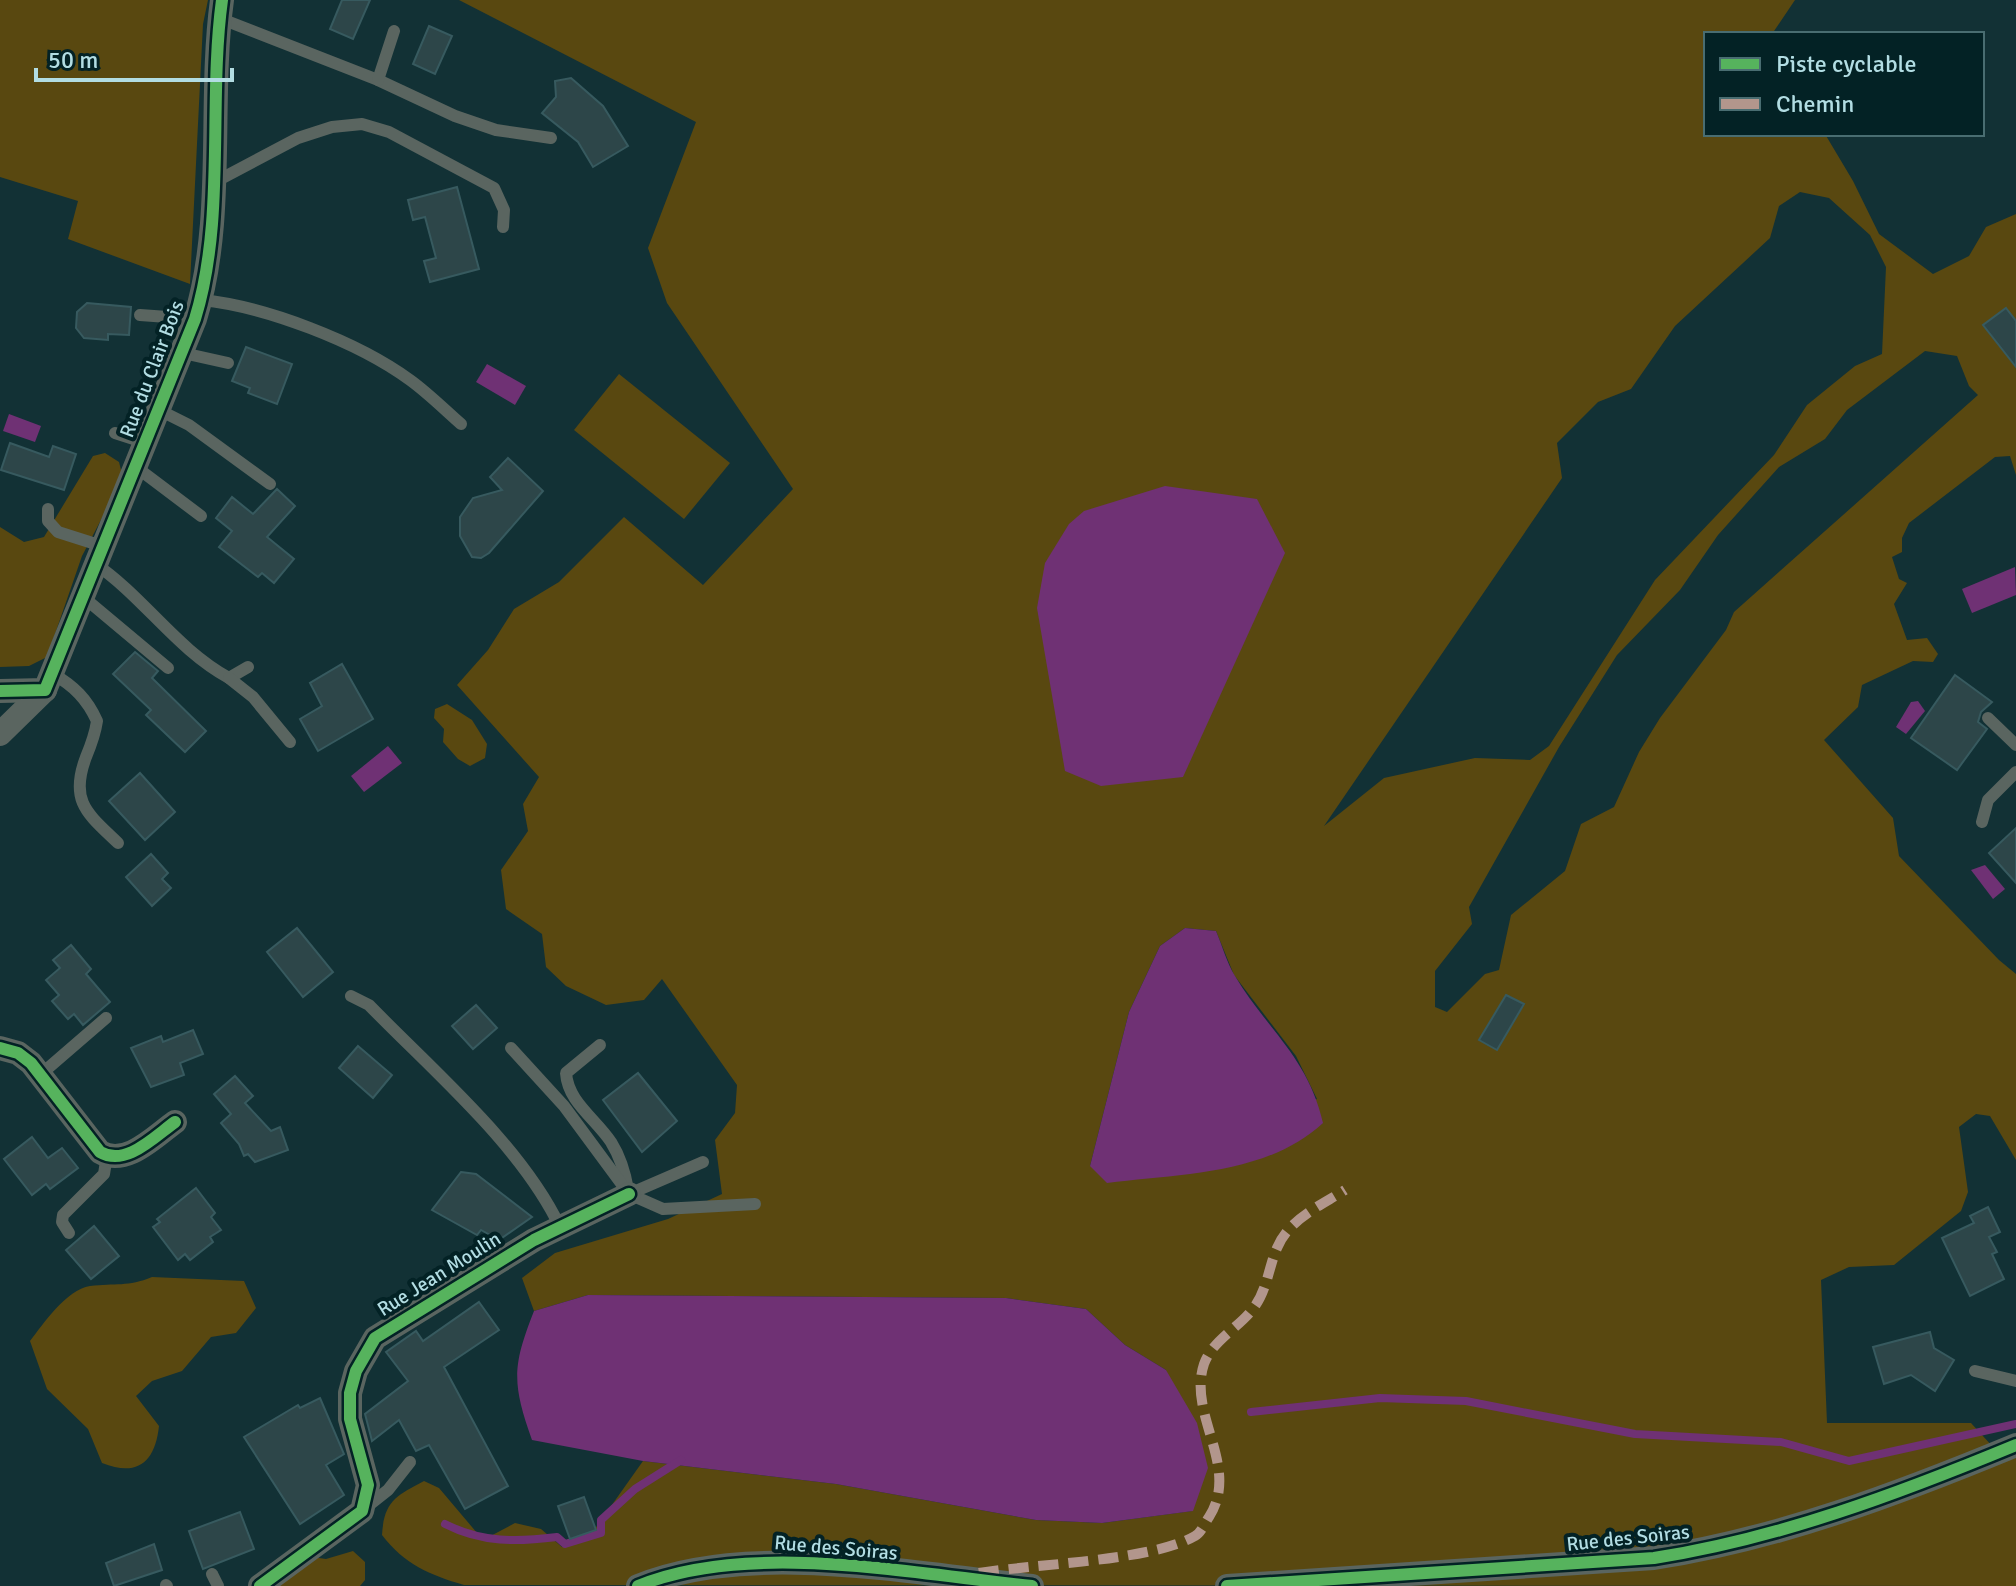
<svg xmlns="http://www.w3.org/2000/svg" width="2016" height="1586" viewBox="0 0 2016 1586" font-family="Signika,sans-serif">
<rect width="100%" height="100%" fill="#123135"/>
<g fill="#594810" fill-rule="evenodd">
<path d="M 0,0 L 208,0 L 203,24 L 190,284 L 68,239 L 78,201 L 0,177 Z"/>
<path d="M 459,0 L 1795,0 L 1772,34 L 1706,34 L 1706,134 L 1825,134 L 1853,181 L 1879,234 L 1933,274 L 1969,256 L 1986,227 L 2016,214 L 2016,475 L 2010,456 L 1995,457 L 1909,523 L 1902,538 L 1902,552 L 1892,557 L 1899,579 L 1907,583 L 1894,604 L 1907,640 L 1927,638 L 1938,654 L 1933,662 L 1913,661 L 1862,685 L 1858,707 L 1824,740 L 1893,818 L 1899,856 L 1999,960 L 2016,974 L 2016,1160 L 1990,1116 L 1976,1114 L 1959,1127 L 1968,1192 L 1961,1211 L 1894,1265 L 1849,1267 L 1821,1280 L 1827,1423 L 1971,1423 L 1993,1447 L 2016,1435 L 2016,1586 L 464,1585 C 430,1575 404,1564 382,1535 C 384,1501 396,1496 424,1481 L 439,1488 L 483,1540 L 515,1523 L 541,1529 L 562,1547 L 587,1540 L 643,1461 L 836,1484 L 1036,1520 L 1102,1523 L 1192,1511 L 1166,1370 L 1125,1345 L 1086,1309 L 1006,1298 L 588,1295 L 534,1311 L 522,1278 L 555,1253 L 668,1219 L 722,1194 L 715,1140 L 735,1113 L 737,1085 L 662,979 L 644,1000 L 606,1005 L 566,986 L 546,967 L 542,934 L 506,909 L 501,870 L 528,831 L 523,804 L 539,777 L 457,685 L 488,650 L 514,609 L 559,582 L 624,517 L 703,585 L 793,489 L 667,303 L 648,248 L 696,122 ZM 1800,192 L 1829,198 L 1870,235 L 1886,267 L 1882,354 L 1855,366 L 1807,405 L 1774,455 L 1655,580 L 1549,746 L 1530,760 L 1475,758 L 1384,778 L 1324,826 L 1562,478 L 1557,443 L 1598,402 L 1631,389 L 1675,326 L 1770,238 L 1779,206 ZM 1925,351 L 1957,356 L 1969,386 L 1978,395 L 1734,612 L 1726,630 L 1660,718 L 1639,752 L 1614,807 L 1581,824 L 1565,871 L 1511,915 L 1499,970 L 1485,974 L 1447,1012 L 1435,1007 L 1435,971 L 1472,924 L 1469,907 L 1559,747 L 1617,655 L 1680,590 L 1718,535 L 1779,467 L 1825,439 L 1847,410 ZM 1185,928 L 1216,931 L 1234,975 L 1296,1056 L 1317,1099 L 1090,1166 L 1129,1012 L 1160,946 Z"/>
<path d="M 619,374 L 730,463 L 684,519 L 574,430 Z"/>
<path d="M 105,453 L 119,462 L 123,478 L 82,556 L 47,657 L 29,666 L 0,667 L 0,527 L 24,542 L 44,537 L 93,456 Z"/>
<path d="M 447,704 L 472,720 L 487,744 L 485,758 L 470,766 L 458,759 L 443,742 L 444,729 L 434,718 L 435,709 Z"/>
<path d="M 152,1277 L 244,1281 L 256,1308 L 236,1333 L 211,1337 L 182,1371 L 152,1381 L 136,1396 L 159,1426 C 155,1463 137,1477 102,1463 L 88,1429 L 47,1389 L 30,1341 C 44,1323 66,1290 90,1286 C 115,1283 128,1287 152,1277 Z"/>
<path d="M 353,1551 L 365,1562 L 365,1580 L 360,1586 L 270,1586 L 312,1557 L 326,1559 Z"/>
</g>
<g fill="#6f3174">
<path d="M 487,364 L 526,386 L 515,405 L 476,382 Z"/>
<path d="M 9,414 L 41,426 L 35,442 L 3,431 Z"/>
<path d="M 1165,486 L 1257,499 L 1285,553 L 1183,777 L 1101,786 L 1065,771 L 1037,608 L 1045,563 L 1069,524 L 1084,511 Z"/>
<path d="M 2015,567 L 2016,595 L 1972,613 L 1962,589 Z"/>
<path d="M 1918,701 L 1925,711 L 1906,734 L 1896,727 L 1911,702 Z"/>
<path d="M 388,746 L 402,763 L 364,792 L 351,776 Z"/>
<path d="M 1985,865 L 2005,889 L 1993,899 L 1971,870 Z"/>
<path d="M 1185,928 L 1216,931 C 1222,945 1227,963 1235,976 C 1268,1031 1308,1057 1323,1123 C 1267,1175 1179,1174 1107,1183 L 1090,1166 L 1129,1012 L 1160,946 Z"/>
<path d="M 588,1295 L 1006,1298 L 1086,1309 L 1125,1345 L 1166,1370 L 1197,1423 L 1208,1468 L 1193,1511 L 1102,1523 L 1036,1520 L 836,1484 L 643,1461 L 532,1440 C 512,1383 512,1367 534,1311 Z"/>
</g>
<g fill="none" stroke-linecap="round" stroke-linejoin="round">
<g stroke="#6f3174" stroke-width="8">
<path d="M 1251,1412 L 1380,1398 L 1466,1401 L 1635,1434 L 1781,1442 L 1849,1461 L 2016,1424"/>
<path d="M 445,1524 C 482,1543 517,1542 557,1537 L 565,1544 L 601,1533 L 601,1520 L 635,1489 L 681,1460"/>
</g>
</g>
<g fill="#2d4649" stroke="#375a5f" stroke-width="2">
<path d="M 342,0 L 370,0 L 353,39 L 330,29 Z"/>
<path d="M 429,26 L 452,36 L 435,74 L 413,64 Z"/>
<path d="M 571,78 L 603,106 L 628,146 L 593,167 L 578,142 L 542,113 L 556,97 L 555,81 Z"/>
<path d="M 457,187 L 479,269 L 430,282 L 424,261 L 436,258 L 425,217 L 413,220 L 408,200 Z"/>
<path d="M 87,303 L 131,307 L 129,335 L 108,334 L 108,340 L 84,338 L 76,328 L 77,312 Z"/>
<path d="M 2006,308 L 2016,321 L 2016,367 L 1983,325 Z"/>
<path d="M 246,347 L 292,364 L 277,404 L 248,393 L 250,388 L 232,381 Z"/>
<path d="M 10,443 L 49,457 L 53,446 L 76,454 L 64,490 L 1,470 Z"/>
<path d="M 508,458 L 543,491 L 489,553 L 481,558 L 472,557 L 460,536 L 460,517 L 473,498 L 502,490 L 490,477 Z"/>
<path d="M 277,489 L 295,506 L 267,537 L 294,559 L 274,583 L 262,573 L 258,577 L 219,547 L 232,531 L 216,518 L 232,497 L 253,514 Z"/>
<path d="M 135,652 L 158,671 L 152,678 L 206,731 L 185,752 L 146,715 L 151,710 L 113,674 Z"/>
<path d="M 342,664 L 373,719 L 318,751 L 300,719 L 322,706 L 310,683 Z"/>
<path d="M 1955,675 L 1992,702 L 1981,712 L 1978,722 L 1987,729 L 1957,770 L 1911,738 Z"/>
<path d="M 140,773 L 175,812 L 145,840 L 109,801 Z"/>
<path d="M 2016,828 L 2016,883 L 1989,853 Z"/>
<path d="M 151,854 L 168,873 L 162,879 L 171,888 L 152,906 L 126,877 Z"/>
<path d="M 297,928 L 333,972 L 303,997 L 267,952 Z"/>
<path d="M 71,945 L 91,969 L 86,974 L 110,1002 L 83,1025 L 74,1014 L 68,1019 L 52,1001 L 59,995 L 46,980 L 60,968 L 53,960 Z"/>
<path d="M 1506,995 L 1524,1004 L 1497,1050 L 1479,1040 Z"/>
<path d="M 476,1005 L 497,1028 L 473,1049 L 452,1026 Z"/>
<path d="M 193,1030 L 203,1054 L 180,1063 L 184,1075 L 151,1087 L 131,1048 L 161,1036 L 163,1042 Z"/>
<path d="M 358,1046 L 392,1075 L 373,1098 L 339,1068 Z"/>
<path d="M 638,1073 L 677,1121 L 642,1152 L 603,1100 Z"/>
<path d="M 235,1076 L 253,1096 L 245,1103 L 271,1131 L 280,1127 L 288,1150 L 255,1162 L 248,1154 L 244,1156 L 239,1144 L 221,1123 L 231,1114 L 214,1094 Z"/>
<path d="M 32,1137 L 48,1158 L 62,1148 L 78,1168 L 50,1189 L 46,1184 L 32,1195 L 4,1159 Z"/>
<path d="M 461,1172 L 476,1174 L 532,1217 L 499,1240 L 481,1230 L 477,1235 L 432,1210 Z"/>
<path d="M 196,1188 L 215,1213 L 211,1217 L 221,1230 L 210,1237 L 213,1242 L 190,1260 L 185,1254 L 178,1260 L 153,1227 L 160,1222 L 157,1219 Z"/>
<path d="M 1988,1207 L 2000,1232 L 1989,1237 L 1997,1252 L 1992,1254 L 2004,1279 L 1970,1296 L 1942,1238 L 1974,1223 L 1970,1216 Z"/>
<path d="M 94,1226 L 119,1256 L 91,1279 L 66,1250 Z"/>
<path d="M 479,1302 L 499,1330 L 444,1367 L 508,1486 L 465,1509 L 429,1445 L 416,1451 L 399,1420 L 372,1441 L 365,1414 L 408,1381 L 386,1352 L 416,1331 L 423,1341 Z"/>
<path d="M 1930,1332 L 1934,1348 L 1954,1360 L 1935,1391 L 1911,1375 L 1884,1384 L 1873,1347 Z"/>
<path d="M 320,1398 L 344,1454 L 326,1465 L 344,1495 L 300,1524 L 244,1437 L 298,1405 L 300,1408 Z"/>
<path d="M 584,1497 L 596,1530 L 570,1539 L 558,1506 Z"/>
<path d="M 240,1512 L 254,1549 L 203,1569 L 189,1531 Z"/>
<path d="M 154,1544 L 162,1570 L 114,1586 L 106,1563 Z"/>
</g>
<g fill="none" stroke-linecap="round" stroke-linejoin="round">
<g stroke="#5a6560" stroke-width="12">
<path d="M 219,18 L 378,80 L 455,116 L 496,130 L 551,138"/>
<path d="M 378,80 L 394,31"/>
<path d="M 213,183 L 298,138 L 332,127 L 362,124 L 389,132 L 494,188 L 504,210 L 503,227"/>
<path d="M 201,300 C 265,306 358,342 410,380 C 428,393 445,410 461,424"/>
<path d="M 140,315 L 195,319"/>
<path d="M 183,353 L 228,363"/>
<path d="M 159,410 L 189,425 L 270,484"/>
<path d="M 115,433 L 146,443"/>
<path d="M 136,467 L 201,516"/>
<path d="M 48,509 L 48,521 L 58,532 L 102,546"/>
<path d="M 94,563 C 144,597 176,649 229,678 L 248,667"/>
<path d="M 82,596 L 168,668"/>
<path d="M 53,674 C 74,686 87,699 97,721 C 95,735 91,745 86,757 C 69,802 88,814 118,843"/>
<path d="M 229,678 L 253,697 L 290,742"/>
<path d="M 1988,718 L 2016,745"/>
<path d="M 1982,822 L 1988,800 L 2016,772"/>
<path d="M 351,996 L 369,1005 C 433,1071 521,1145 560,1227"/>
<path d="M 600,1045 L 566,1073 C 568,1102 595,1118 611,1142 C 621,1158 625,1172 628,1190"/>
<path d="M 511,1048 L 564,1106 L 629,1194 L 663,1209 L 755,1204"/>
<path d="M 40,1075 L 106,1018"/>
<path d="M 629,1194 L 703,1162"/>
<path d="M 69,1233 L 62,1222 L 63,1215 L 104,1174 L 107,1155"/>
<path d="M 1975,1371 L 2016,1381"/>
<path d="M 364,1509 L 388,1490 L 410,1462"/>
<path d="M 212,1574 L 218,1586"/>
<path d="M 166,1585 L 167,1586"/>
</g>
<g stroke="#5a6560" stroke-width="24">
<path d="M 0,691 L 45,690 L 195,319 C 226,219 208,103 222,0"/>
<path d="M 0,734 L 45,690"/>
<path d="M 0,1048 L 18,1053 L 31,1063 L 100,1152 C 126,1167 154,1137 175,1122"/>
<path d="M 260,1586 L 362,1511 L 368,1485 L 350,1419 L 350,1393 L 356,1371 L 375,1338 L 534,1240 L 629,1194"/>
<path d="M 638,1586 C 749,1540 914,1574 1032,1586"/>
<path d="M 1227,1586 L 1654,1558 C 1778,1539 1900,1493 2016,1445"/>
</g>
<path stroke="#b2968c" stroke-width="10" stroke-dasharray="20 10" stroke-linecap="butt" d="M 979,1573 C 1034,1564 1152,1561 1195,1536 C 1201,1533 1205,1523 1209,1517 C 1241,1467 1187,1415 1204,1364 C 1212,1341 1238,1328 1252,1310 C 1267,1292 1268,1269 1277,1248 C 1289,1219 1320,1206 1345,1190"/>
<g stroke="#032225" stroke-width="17">
<g id="cycleway">
<path d="M 0,691 L 45,690 L 195,319 C 226,219 208,103 222,0"/>
<path d="M 0,1048 L 18,1053 L 31,1063 L 100,1152 C 126,1167 154,1137 175,1122"/>
<path d="M 260,1586 L 362,1511 L 368,1485 L 350,1419 L 350,1393 L 356,1371 L 375,1338 L 534,1240 L 629,1194"/>
<path d="M 638,1586 C 749,1540 914,1574 1032,1586"/>
<path d="M 1227,1586 L 1654,1558 C 1778,1539 1900,1493 2016,1445"/>
</g>
</g>
<use href="#cycleway" stroke="#56b35d" stroke-width="12"/>
</g>
<g text-anchor="middle" dominant-baseline="central" stroke-width="8" stroke-linejoin="round" paint-order="stroke">
<g font-size="20" fill="#b2dde3" stroke="#032225">
<text transform="translate(152 369) rotate(-69)">Rue du Clair Bois</text>
<text transform="translate(439 1274) rotate(-32)">Rue Jean Moulin</text>
<text transform="translate(1628 1538) rotate(-6)">Rue des Soiras</text>
<text transform="translate(836 1548) rotate(5)">Rue des Soiras</text>
</g>
</g>
<rect x="1704" y="32" width="280" height="104" fill="#032225" stroke="#496d71" stroke-width="2"/>
<rect x="1720" y="58" width="40" height="12" fill="#56b35d" stroke="#496d71" stroke-width="2"/>
<text x="1776" y="72" font-size="24" fill="#b2dde3">Piste cyclable</text>
<rect x="1720" y="98" width="40" height="12" fill="#b2968c" stroke="#496d71" stroke-width="2"/>
<text x="1776" y="112" font-size="24" fill="#b2dde3">Chemin</text>
<path d="M36 68v12h196v-12" fill="none" stroke="#b2dde3" stroke-width="4"/>
<text x="48" y="68" font-size="24" fill="#b2dde3" stroke="#032225" stroke-width="6" paint-order="stroke">50 m</text>
</svg>
